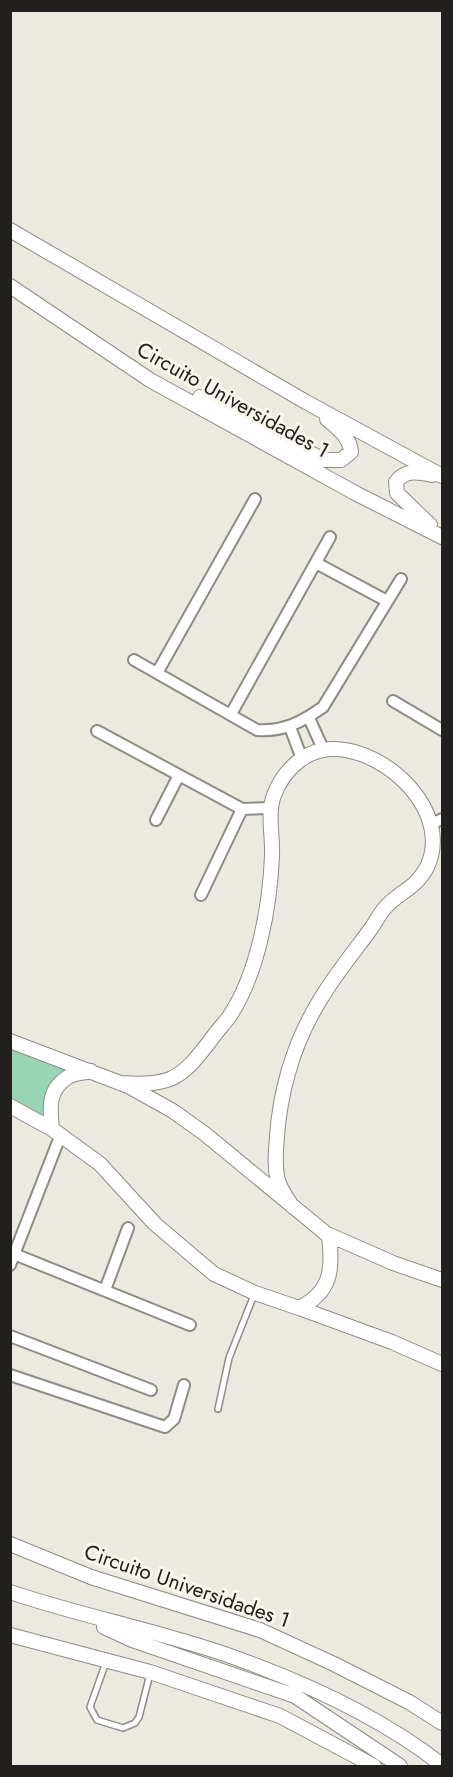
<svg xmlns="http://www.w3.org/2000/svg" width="453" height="1777" font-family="Jost,sans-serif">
	<rect width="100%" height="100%" fill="#ebe9e0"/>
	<path fill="#97d5b5" d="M10 1041 91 1071 56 1090 52 1129 11 1107Z"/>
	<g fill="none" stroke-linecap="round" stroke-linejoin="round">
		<g stroke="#8e8c84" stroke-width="8">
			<path id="lane" d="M218 1409 229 1358 254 1295
				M106 1662 90 1707 97 1720 123 1728 135 1723 139 1717 150 1674"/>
		</g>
		<g stroke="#8e8c84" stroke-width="14">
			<path id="street" d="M316 563 387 601
				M134 660 257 730C283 732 302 722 323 707L401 579
				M157 673 255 499
				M393 701 442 730
				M231 714 330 537
				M309 718 323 749
				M290 727 302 759
				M97 731 242 809 272 808
				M156 820 179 775
				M431 824 442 819
				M201 895 242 809
				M14 1254 190 1325
				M10 1265 61 1134
				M105 1290 128 1228
				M10 1336 151 1390
				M10 1375 165 1427 174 1419 184 1385"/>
		</g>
		<g stroke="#8e8c84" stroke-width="16">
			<path id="secondary" d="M10 230 306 402 442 476
				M10 286 150 380 357 494 442 537
				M200 397 324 460H341L351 452C350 437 338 429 327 419
				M430 525 397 493 396 482C405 469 419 472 432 475
				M10 1041 128 1086 173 1111 205 1134 329 1236C333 1268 332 1292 299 1308L255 1293 214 1274 155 1224 100 1164 52 1129 10 1106
				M120 1083C137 1084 153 1085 170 1079 187 1072 199 1055 210 1041 216 1032 223 1025 229 1017 258 974 270 906 272 856 273 836 267 814 274 795 284 769 307 748 335 749 387 750 453 812 427 867 415 890 399 891 384 909 379 915 375 923 370 930 350 957 328 984 312 1014 292 1050 280 1094 277 1136 276 1151 274 1166 278 1181 282 1191 287 1199 293 1207
				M52 1129C50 1109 47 1090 68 1077 74 1073 84 1073 91 1071
				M325 1233 393 1263 442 1280
				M299 1308 392 1342 442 1364
				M10 1544 91 1577 260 1630 334 1664 409 1702 442 1723
				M10 1592C84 1617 160 1631 233 1657 306 1683 381 1717 442 1765
				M104 1627 132 1640 295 1696 400 1766
				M10 1635 150 1672 280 1716 374 1766"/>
		</g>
		<use href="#lane" stroke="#fff" stroke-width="5"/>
		<use href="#street" stroke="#fff" stroke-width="10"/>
		<use href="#secondary" stroke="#fff" stroke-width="14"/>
	</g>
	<g text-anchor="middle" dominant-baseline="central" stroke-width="6" stroke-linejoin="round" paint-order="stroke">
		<g font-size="21" fill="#21201d" stroke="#f9f6ed">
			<text transform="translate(233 400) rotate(29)">Circuito Universidades 1</text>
			<text transform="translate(187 1586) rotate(19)">Circuito Universidades 1</text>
		</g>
	</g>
	<rect width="453" height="1777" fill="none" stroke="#21201d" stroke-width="24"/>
</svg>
